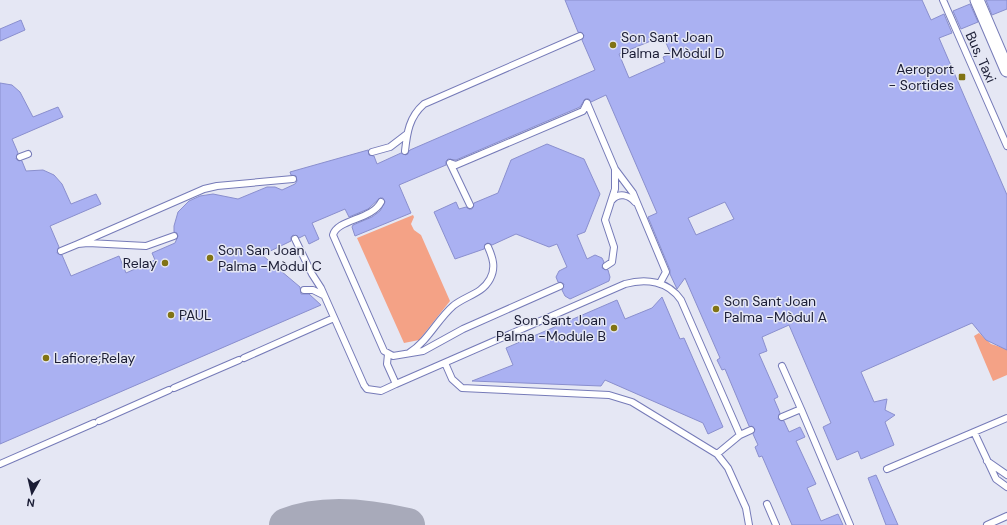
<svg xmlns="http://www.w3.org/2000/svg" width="1007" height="525" font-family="'DM Sans',sans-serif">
	<rect width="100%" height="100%" fill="#e5e7f4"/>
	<path fill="#f4a286" d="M413 215 414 217 411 224 414 230 421 235 450 301 419 340 404 343 357 238Z
		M979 333 991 344 1007 349V375L993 381 974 336Z"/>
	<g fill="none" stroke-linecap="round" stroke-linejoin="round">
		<path stroke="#a8aaba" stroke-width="34" d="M286 525C323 510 370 516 408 525"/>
	</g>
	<path fill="#aab1f2" stroke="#8a8fce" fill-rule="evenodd" d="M565 0H922L931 20 944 14 952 33 939 38 1007 195V350L986 340 972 323 861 372 874 402 887 399 885 410 895 415 885 422 894 445 861 459 858 451 837 460 823 427 831 423 789 325 762 337 767 351 759 354 778 397 774 399 780 413 778 419 784 421 789 432 800 427 805 437 796 441 816 484 807 488 821 521 838 514 843 525H792L762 456 759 457 755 447 758 445 753 434 755 429 749 426 725 369 722 370 717 360 720 358 685 278 677 289 670 274V270L648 217 657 213 606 95 591 102 589 99H585L580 107 456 160 448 159 446 161V165L399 185 411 213 355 236 352 227 353 225 372 217 380 211 385 202 383 198H380L368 209 349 217 345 209 312 223 319 239 309 244 305 235 299 238 293 235 291 237V241L262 255 300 287 301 294H309L321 305 0 444V83L12 85 20 92 33 117 58 107 63 117 12 139 18 153 16 159 22 161 26 171 43 170 54 175 62 184 71 204 96 194 101 204 50 226 59 247 57 253 62 255 71 276 119 256 126 273 155 260 152 253 175 243 178 236 177 233 174 232V226L178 212 189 201 200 196 213 194 238 199 267 187H275L282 190 295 184 297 181 296 176 291 175 290 172 368 150 369 155 374 156 377 164 401 153 406 155 410 150 595 70 582 40 584 35 578 32ZM663 36 671 54 663 57 665 62 629 78 619 54ZM725 202 734 219 696 235 688 218Z
		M986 0H1007V9L992 15Z
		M970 4 978 22 961 29 953 11Z
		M21 20 25 30 0 41V29Z
		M547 144 584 159 600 194 585 232 577 235 587 259 595 255 602 258 604 262 602 268 608 270 610 277 609 281 570 299 565 296 562 290 564 284 558 282 556 277 559 271 567 267 557 244 549 247 516 234 492 245 487 243 484 249 455 259 434 212 456 202 459 209 466 207 469 209H472L474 203 498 193 511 160Z
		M662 297 680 339 684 338 723 427 708 434 703 423 605 380 601 386 472 381 513 365 506 348 617 300 625 319 652 308Z
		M876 475 898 525H886L868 478Z"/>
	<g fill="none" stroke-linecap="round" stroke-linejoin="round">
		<g stroke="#767bb8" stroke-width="8">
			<path id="lane" d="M943 0 1007 146
				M587 103 615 169 633 193 666 272 660 283
				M405 151C407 133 409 117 424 104L580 36
				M372 152 390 147 407 134
				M20 157 28 154
				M450 163 456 165 583 111 587 103
				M450 163 470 205
				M612 200C619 192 629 195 635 202
				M381 202C372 220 337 219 333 235L384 351 393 356 423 351 463 329 560 286
				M295 239 312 274 321 288 364 385 367 389 381 391 396 384 387 364 388 354
				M78 244 204 189 217 186 293 179
				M61 251 78 244 88 243 146 246 174 236
				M606 266 612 262 614 247 605 220 615 189V169
				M304 290H313L323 295
				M409 353C428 341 437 320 453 306 465 296 482 294 490 279 496 268 493 258 488 247
				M244 358 334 318
				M445 363 452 379 462 388 609 395 632 402 717 454 728 468 746 508 749 525
				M782 366 801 409
				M396 384 625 284C646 278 668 281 681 300L740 435
				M174 388 239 360
				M782 417 801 409 850 525
				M99 421 169 390
				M974 432 996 479 1007 487
				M717 454 740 435 751 430
				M987 461 1007 475
				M0 464 94 423
				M887 469 1007 418
				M767 504 776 525
				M987 525 1007 516"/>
		</g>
		<g stroke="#767bb8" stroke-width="15">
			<path id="street" d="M977 0 1007 70"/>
		</g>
		<use href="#lane" stroke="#fff" stroke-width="6"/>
		<use href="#street" stroke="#fff" stroke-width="13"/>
	</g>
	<g fill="#817314" stroke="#e5e7f4" stroke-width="1.5">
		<circle cx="613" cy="45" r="4"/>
		<rect x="958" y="73" width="8" height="8" rx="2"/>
		<circle cx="210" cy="258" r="4"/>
		<circle cx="165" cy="263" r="4"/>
		<circle cx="716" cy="309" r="4"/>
		<circle cx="171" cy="315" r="4"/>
		<circle cx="614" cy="328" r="4"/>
		<circle cx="46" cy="358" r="4"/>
	</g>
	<g text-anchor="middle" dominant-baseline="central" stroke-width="3" stroke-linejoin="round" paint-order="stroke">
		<g font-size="14" fill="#1b1d35" stroke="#e5e7f4" text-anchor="start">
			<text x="621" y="37">Son Sant Joan<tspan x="621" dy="16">Palma -Mòdul D</tspan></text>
			<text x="954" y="69" text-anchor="end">Aeroport<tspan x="954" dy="16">- Sortides</tspan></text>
			<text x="218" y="250">Son San Joan<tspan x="218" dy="16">Palma -Mòdul C</tspan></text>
			<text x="157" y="263" text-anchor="end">Relay</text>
			<text x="724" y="301">Son Sant Joan<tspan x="724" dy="16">Palma -Mòdul A</tspan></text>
			<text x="179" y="315">PAUL</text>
			<text x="606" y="320" text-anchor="end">Son Sant Joan<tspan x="606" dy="16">Palma -Module B</tspan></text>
			<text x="54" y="358">Lafiore;Relay</text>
		</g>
		<g font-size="14" fill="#1b1d35" stroke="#e5e7f4">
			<text transform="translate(981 57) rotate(66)">Bus, Taxi</text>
		</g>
	</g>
	<g transform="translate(32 493) rotate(188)" stroke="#e5e7f4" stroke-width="3" paint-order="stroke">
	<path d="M0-3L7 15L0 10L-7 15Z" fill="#1b1d35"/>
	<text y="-6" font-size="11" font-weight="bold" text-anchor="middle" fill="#1b1d35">N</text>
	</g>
</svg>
